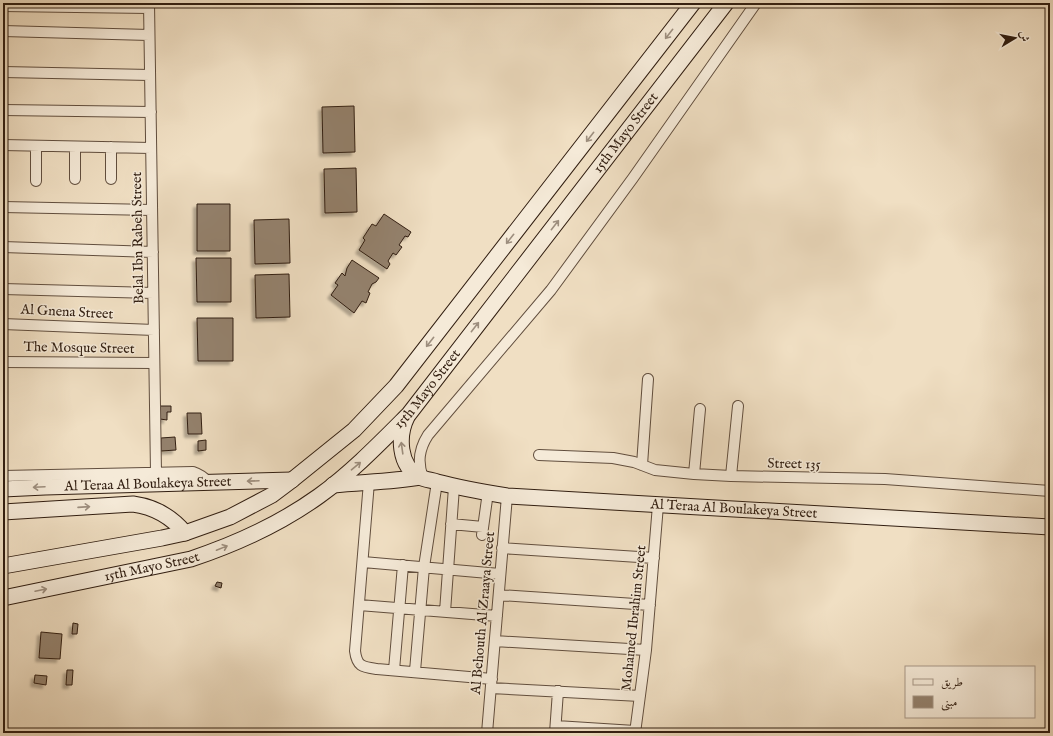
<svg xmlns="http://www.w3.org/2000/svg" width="1053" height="736" font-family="'IM FELL English',Amiri,serif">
	<defs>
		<filter id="shadow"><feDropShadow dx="-3.5" dy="3.5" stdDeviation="1" flood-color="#0004"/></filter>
	</defs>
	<rect width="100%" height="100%" fill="#f0dfc3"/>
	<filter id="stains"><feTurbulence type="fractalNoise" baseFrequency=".005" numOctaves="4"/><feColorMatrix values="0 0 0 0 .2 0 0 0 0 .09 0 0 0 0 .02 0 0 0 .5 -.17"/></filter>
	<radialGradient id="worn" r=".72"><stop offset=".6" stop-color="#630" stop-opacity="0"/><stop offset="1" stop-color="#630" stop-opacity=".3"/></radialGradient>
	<path fill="#94826e" stroke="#311e11" filter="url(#shadow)" d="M354 106 355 152 323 153 322 107Z
		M356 168 357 212 325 213 324 169Z
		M197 204H230V251H197Z
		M384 214 411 232 408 237 405 236 399 245 402 247 396 255 393 253 388 261 390 264 387 269 359 250 365 240 363 238 372 224 376 226Z
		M289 219 290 263 255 264 254 220Z
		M196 258H231V302H197Z
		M352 260 379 278 376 282 372 284 368 292 370 293 366 303 362 301 354 313 331 295 338 285 335 283 342 273 345 276 347 268Z
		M289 274 290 317 256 318 255 275Z
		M197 318H233V361H198Z
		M160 406H171V412H167V420L160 419Z
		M187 413H201L202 434H188Z
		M175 437 176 450 161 451V438Z
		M206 440V450L198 451V441Z
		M217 582 222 583 221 588 215 586Z
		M73 623 78 624 77 634H72Z
		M41 632 62 634 60 659 39 658Z
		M67 670H73L72 685H66Z
		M35 675 47 676 46 685 34 683Z"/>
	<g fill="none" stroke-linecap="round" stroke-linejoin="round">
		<g stroke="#614e3e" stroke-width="12">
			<path id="street" d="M149 3 156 473
				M3 6 149 8
				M3 31 149 35
				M3 72 150 75
				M3 110 151 112
				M3 145 151 148
				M36 146V181
				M75 147V179
				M111 147V179
				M3 207 152 210
				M3 247 153 252
				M3 289 153 293
				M3 324 154 330
				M3 362 154 363
				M539 455 613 458 634 462 655 470 694 474 731 476 885 479 1050 491
				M642 465 648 379
				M694 474 700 409
				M3 476 193 472C199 474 204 477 208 482
				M731 476 738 406
				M423 478C417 462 419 449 428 435L551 290 633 178 756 3
				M369 482 355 651C357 667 363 667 377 669L492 679
				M451 524 483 527
				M482 535 488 492
				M502 548 654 558
				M363 562 500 574
				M499 595 650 605
				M359 605 497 616
				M445 612 454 487
				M495 641 646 650
				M394 670 403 565
				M415 671 424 567 437 482
				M491 688 640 696
				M556 726 635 731
				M487 733 507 496
				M555 733 558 691
				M635 733 646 650 658 505"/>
		</g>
		<g stroke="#311e11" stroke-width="17">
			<g id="secondary">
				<path id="s1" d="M407 417C398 435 398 466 420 477 425 480 432 480 437 482 460 488 483 492 507 496L1050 527"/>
				<path d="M333 485C362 482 391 482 420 477"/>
				<path id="s2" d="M3 489 45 487 292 480"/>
				<path d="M3 512 133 504C155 507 171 516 185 533"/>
				<path d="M3 566 162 538 185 533 230 517 272 495 292 480 354 430 396 386 693 3"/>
				<path id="s3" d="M3 598 191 559C236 544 280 524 319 496 352 472 380 443 409 414L726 3"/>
			</g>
		</g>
		<use href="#street" stroke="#f5ead8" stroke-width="10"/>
		<use href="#secondary" stroke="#f5ead8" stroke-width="15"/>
	</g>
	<defs><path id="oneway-shaft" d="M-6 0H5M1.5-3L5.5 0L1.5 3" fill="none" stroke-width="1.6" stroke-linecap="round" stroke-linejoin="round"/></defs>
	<g stroke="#9d8e7e">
		<use href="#oneway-shaft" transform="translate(669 34) rotate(128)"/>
		<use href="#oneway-shaft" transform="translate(590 137) rotate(128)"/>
		<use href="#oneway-shaft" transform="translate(555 225) rotate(-52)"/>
		<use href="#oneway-shaft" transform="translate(510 239) rotate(128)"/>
		<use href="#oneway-shaft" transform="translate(475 327) rotate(-52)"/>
		<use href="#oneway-shaft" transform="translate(430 342) rotate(128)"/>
		<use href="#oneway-shaft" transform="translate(402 448) rotate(-98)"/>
		<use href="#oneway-shaft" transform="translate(356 466) rotate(-40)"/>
		<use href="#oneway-shaft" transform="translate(253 481) rotate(178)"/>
		<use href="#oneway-shaft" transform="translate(39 487) rotate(177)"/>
		<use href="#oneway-shaft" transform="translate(84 507) rotate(-4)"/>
		<use href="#oneway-shaft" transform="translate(222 548) rotate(-22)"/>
		<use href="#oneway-shaft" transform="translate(41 590) rotate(-12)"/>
	</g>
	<g text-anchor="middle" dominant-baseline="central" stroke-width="3" stroke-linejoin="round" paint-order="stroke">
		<g font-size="14" fill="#311e11" stroke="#f5ead8">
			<text stroke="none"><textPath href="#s3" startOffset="812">15th Mayo Street</textPath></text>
			<text transform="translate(138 238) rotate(-91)">Belal Ibn Rabeh Street</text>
			<text transform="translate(67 312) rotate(3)">Al Gnena Street</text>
			<text transform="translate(79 348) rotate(1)">The Mosque Street</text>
			<text stroke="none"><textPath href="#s3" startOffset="488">15th Mayo Street</textPath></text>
			<text transform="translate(794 464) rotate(1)">Street 135</text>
			<text stroke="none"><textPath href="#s2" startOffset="145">Al Teraa Al Boulakeya Street</textPath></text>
			<text stroke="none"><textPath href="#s1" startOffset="384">Al Teraa Al Boulakeya Street</textPath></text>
			<text stroke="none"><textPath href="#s3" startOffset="152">15th Mayo Street</textPath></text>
			<text transform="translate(483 613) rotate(-85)">Al Behouth Al Zraaya Street</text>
			<text transform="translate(634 618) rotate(-84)">Mohamed Ibrahim Street</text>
		</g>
	</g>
	<rect width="1053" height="736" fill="none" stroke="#f0dfc3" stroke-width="16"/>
	<rect x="4" y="4" width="1045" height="728" fill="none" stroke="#311e11" stroke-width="2"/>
	<rect x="8" y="8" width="1037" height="720" fill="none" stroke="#311e11"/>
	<rect x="905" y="666" width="130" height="52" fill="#f5ead8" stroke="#a79888"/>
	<rect x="913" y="679" width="20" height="6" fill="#f5ead8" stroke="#a79888"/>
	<text x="941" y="686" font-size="12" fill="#311e11">طريق</text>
	<rect x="913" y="696" width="20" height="12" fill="#94826e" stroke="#a79888"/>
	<text x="941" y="706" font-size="12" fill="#311e11">مبنى</text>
	<g transform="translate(1015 38) rotate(80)" stroke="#f5ead8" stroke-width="3" paint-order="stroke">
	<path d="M0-3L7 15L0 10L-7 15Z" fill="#311e11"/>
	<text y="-6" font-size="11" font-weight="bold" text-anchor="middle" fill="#311e11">ش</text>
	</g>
	<rect width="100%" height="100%" filter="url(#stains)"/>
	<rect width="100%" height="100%" fill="url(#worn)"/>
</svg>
